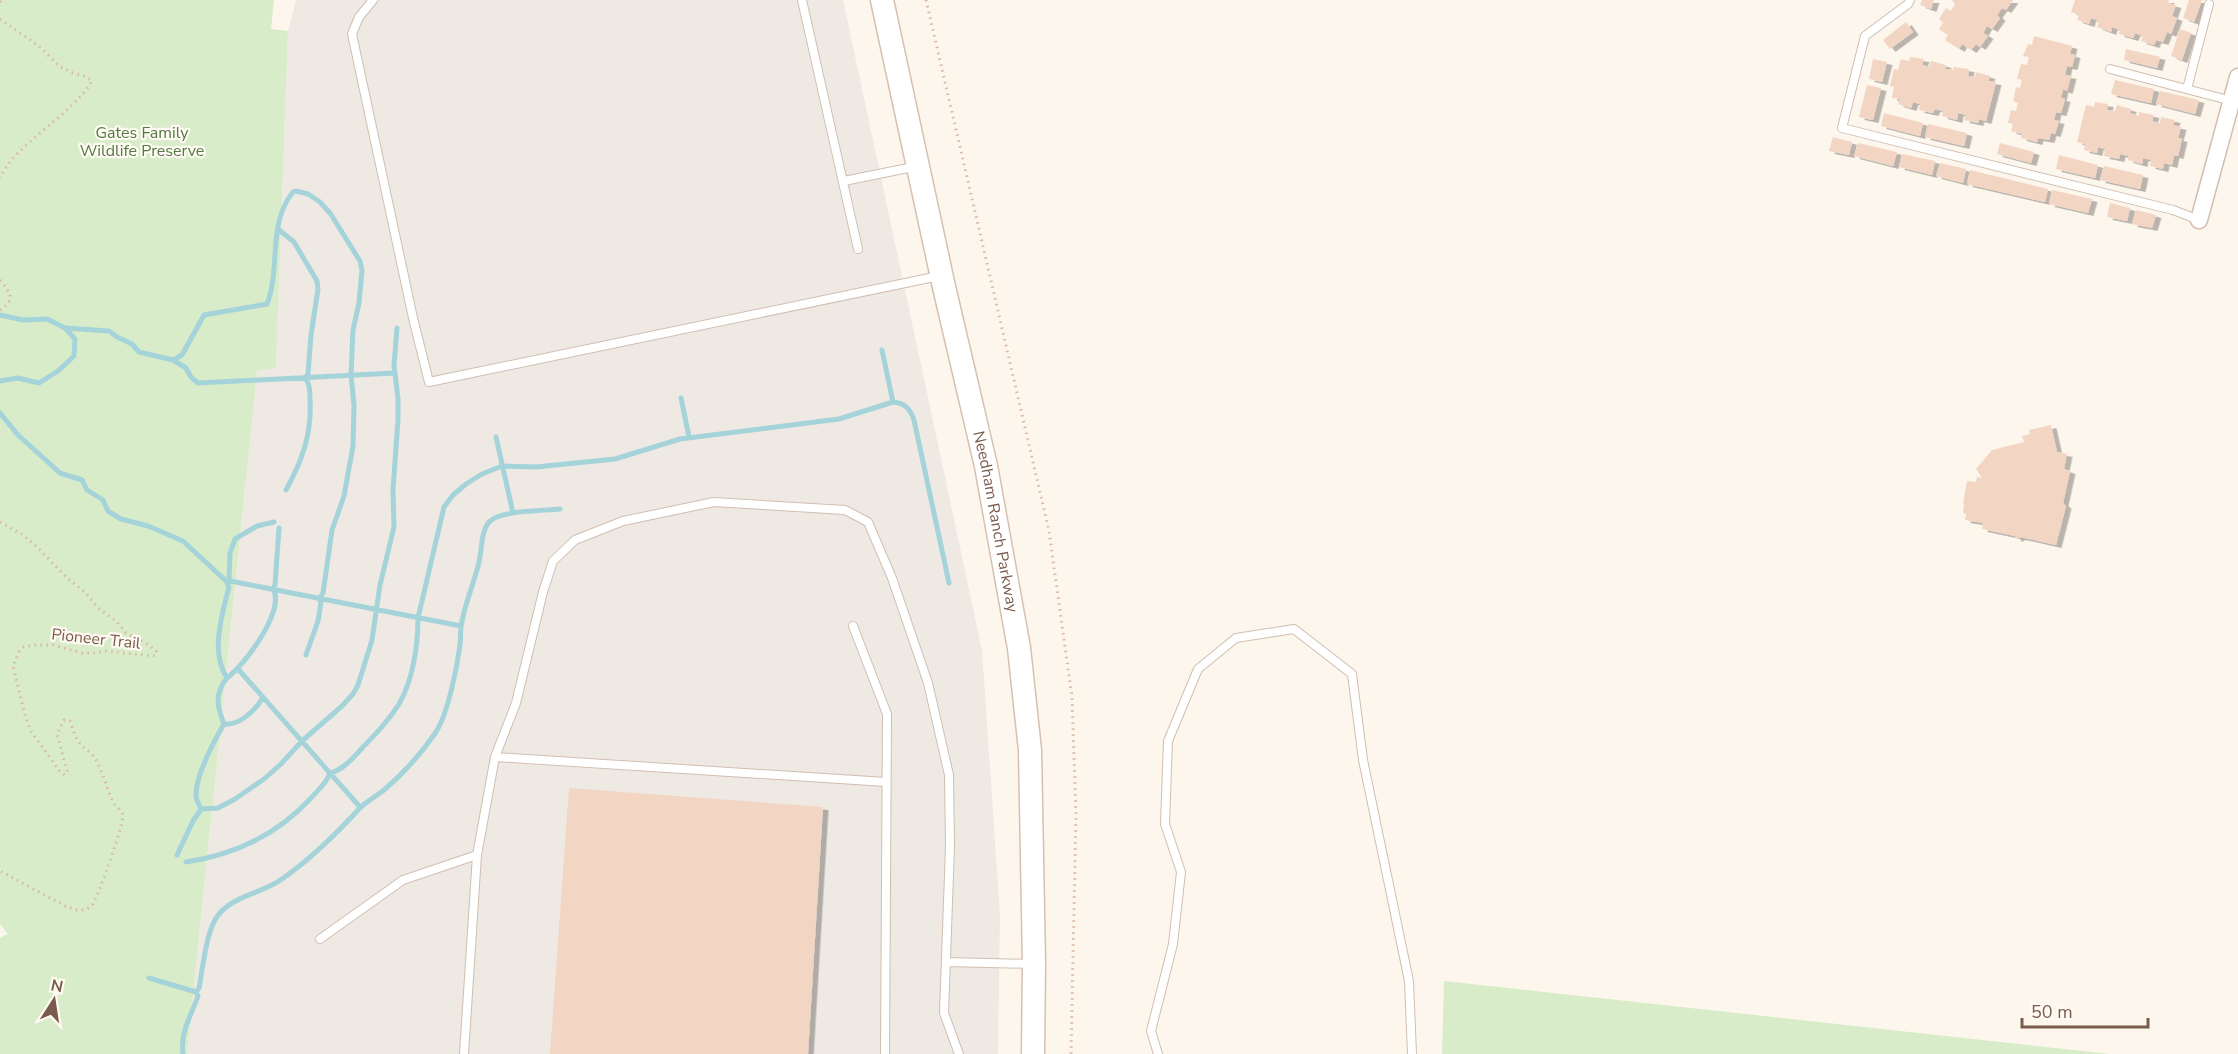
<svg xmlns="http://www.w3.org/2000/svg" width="2238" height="1054" font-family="'Nunito Sans',sans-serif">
	<defs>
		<filter id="shadow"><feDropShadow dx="5.5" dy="3" stdDeviation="0" flood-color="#0004"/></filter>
	</defs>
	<rect width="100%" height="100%" fill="#fdf6ec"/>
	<path fill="#efe9e4" d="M296 0H843L982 650 1000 916 998 1054H187L257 370 276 368 288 31Z"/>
	<path fill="#d8ecc9" d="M0 0H274L271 29 288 31 276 368 257 371 187 1054H0V938L8 934 0 924Z
		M1444 981 2110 1054H1442Z"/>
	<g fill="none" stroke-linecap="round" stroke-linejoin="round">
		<path stroke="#a5d3da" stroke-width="5" d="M296 191 308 194 320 202 330 213 360 261 362 270 359 303 353 330 351 375 354 405 353 446 344 496 332 530 323 593 319 599 321 602 318 621 306 655
			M279 230 294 242 317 281 318 289 311 335 308 374 305 378C310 384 310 392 310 400 312 434 302 461 286 490
			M0 315 23 320 47 319 65 328 109 331 117 337 132 344 139 352 173 360 186 368 191 377 198 383 395 373
			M882 350 893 402
			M173 360 182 355 204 315 267 304C281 268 267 224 293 192
			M0 381 18 378 39 383 58 371 74 356 75 339 65 328
			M681 398 689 437
			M0 413 18 435 60 473 82 480 87 490 103 500 108 511 121 519 148 526 183 541 225 580 461 626
			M496 437 513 513
			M229 581 230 553 235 539 257 526 274 522
			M238 669 360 807
			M227 678C244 666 286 610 273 589L275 585 279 528
			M224 724C239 726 256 710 263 697
			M201 809 218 808 235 799 264 779 281 764 302 741 342 706 353 694 358 685 372 640 380 585 394 527 393 489 398 420V398L394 366 397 328
			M177 855 193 821 201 809C200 806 196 800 196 796 195 777 214 741 224 724 217 706 214 694 227 678 210 653 222 615 229 587L226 581
			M186 862C234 855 277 835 311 798 318 790 327 783 330 773 343 770 354 757 363 747 376 734 389 720 399 704 413 680 418 645 418 618L444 507 453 495 466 484 482 474 502 466 536 467 615 459 680 439 839 419 893 402C905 403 910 409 914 420L949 583
			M149 978 196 992
			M183 1054C180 1032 191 1016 198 996L196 992 199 988C203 968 206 929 219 914 235 895 263 893 282 879 311 859 336 834 359 809 366 801 377 796 384 790 404 773 421 754 436 732 448 713 457 668 460 645 461 639 460 633 461 627 464 605 474 584 479 562 482 550 481 531 489 522 500 510 544 511 560 509"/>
	</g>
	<path fill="#f3d5c3" filter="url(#shadow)" d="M1922 0H1934L1931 9 1920 5Z
		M1952 0H2013L2006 10 2002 8 1997 15 2000 18 1992 29 1987 26 1983 33 1988 36 1980 47 1976 44 1971 50 1962 44 1959 49 1945 40 1948 35 1939 29 1943 23 1939 19 1946 8 1951 11 1955 4Z
		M2075 0H2169L2168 3 2176 5 2172 16 2177 18 2171 34 2167 32 2163 42 2156 40 2154 45 2141 41 2143 36 2135 33 2133 38 2119 34 2120 30 2112 27 2111 32 2097 27 2099 21 2091 18 2089 24 2077 20 2079 15 2071 12Z
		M2189 0H2202L2194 22 2183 18Z
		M1906 22 1913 32 1890 49 1883 40Z
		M2180 29 2191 33 2182 60 2171 56Z
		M2034 36 2072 46 2070 54 2075 55 2072 67 2067 66 2065 75 2071 76 2067 91 2063 89 2061 98 2065 99 2061 113 2056 112 2054 120 2059 121 2055 134 2051 133 2049 140 2038 138 2037 142 2021 138 2022 134 2011 131 2013 124 2008 123 2011 110 2016 111 2018 103 2013 101 2016 87 2020 88 2022 80 2017 79 2021 64 2027 65 2029 57 2023 56 2028 44 2032 45Z
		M2126 49 2160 57 2157 68 2124 60Z
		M1910 57 1924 59 1922 65 1929 67 1931 61 1946 65 1945 69 1953 70 1954 67 1969 69 1968 76 1975 77 1976 72 1990 76 1988 81 1996 82 1986 121 1979 119 1978 123 1964 120 1966 115 1958 113 1957 120 1942 116 1943 111 1935 109 1933 113 1919 110 1920 104 1913 102 1911 108 1898 104 1900 99 1892 98 1894 87 1890 86 1894 69 1898 70 1901 59 1909 61Z
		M1873 59 1887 62 1882 82 1869 79Z
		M2115 80 2154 89 2151 103 2111 94Z
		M1867 85 1881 88 1873 120 1859 117Z
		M2160 91 2199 100 2195 114 2156 104Z
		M2095 102 2108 104 2107 110 2115 111 2117 105 2131 109 2130 113 2139 116V112L2154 115 2152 121 2160 123 2161 117 2175 120 2173 125 2181 127 2178 138 2182 139 2178 156 2174 155 2172 165 2164 163 2163 169 2150 166 2151 160 2143 158 2142 164 2128 160V156L2120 154 2119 159 2104 156 2105 149 2098 147 2097 153 2084 150 2085 144 2077 142 2086 105 2094 107Z
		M1884 113 1923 123 1920 136 1881 126Z
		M1928 124 1967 133 1964 146 1925 137Z
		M1833 137 1852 142 1849 155 1829 151Z
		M1858 143 1897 152 1893 166 1854 156Z
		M2000 143 2034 152 2031 163 1997 154Z
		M1902 154 1935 161 1932 175 1899 167Z
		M2059 155 2098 165 2095 178 2056 169Z
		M1940 163 1966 169 1963 183 1936 176Z
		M2104 166 2143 175 2140 189 2100 180Z
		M1970 170 2048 189 2045 202 1967 184Z
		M2052 190 2092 199 2088 213 2049 204Z
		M2110 203 2130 208 2127 221 2107 217Z
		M2136 210 2156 215 2152 228 2132 224Z
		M2051 425 2057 452 2067 454 2064 469 2070 471 2063 503 2066 506 2056 545 2020 537 2016 539 2015 536 1982 529 1983 523 1965 520 1966 514 1963 513 1964 504H1963L1967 481 1976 482 1977 477 1982 478 1976 469 1992 450 2024 442 2022 436 2030 434 2029 430Z
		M569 788 823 807 808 1054H550Z"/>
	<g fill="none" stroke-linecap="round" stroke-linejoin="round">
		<g stroke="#d1beb0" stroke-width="10">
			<path id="lane" d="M373 0 359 17 352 34 413 318 429 382 939 276
				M802 0 858 249
				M1910 0 1908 4 1865 36 1842 128 2173 210 2199 220
				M2110 69 2232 101
				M2187 89 2209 4
				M844 181 918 166
				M853 626 887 714 885 1054
				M495 757 886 782
				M320 939 403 880 477 855
				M947 962 1034 964
				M464 1054 477 855 495 757 516 703 543 592 553 561 575 540 623 521 714 502 845 510 868 522 892 578 928 683 949 775 950 847 944 1013 959 1054
				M1158 1054 1151 1031 1173 944 1181 872 1165 824 1168 741 1198 669 1236 638 1294 629 1352 674 1363 760 1409 981 1412 1054"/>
		</g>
		<g stroke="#d1beb0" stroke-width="19">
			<path id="street" d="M2199 220 2238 77"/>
		</g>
		<g stroke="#d6c0b0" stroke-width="25">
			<g id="secondary">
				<path id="s1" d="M882 0 944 287 986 466 1019 648 1030 750 1034 964 1033 1054"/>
			</g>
		</g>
		<path stroke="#d9b8a5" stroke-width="3" stroke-dasharray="1.5 4.5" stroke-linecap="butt" d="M926 0 1049 531 1072 697 1076 815 1071 1054
			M0 2 2 0
			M0 19 39 46 59 66 73 73 85 76 92 81C72 115 15 144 0 178
			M0 280C10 293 17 299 0 310
			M0 522 23 535 36 546 67 578 85 592 97 607 117 622 126 633 149 645 156 651 155 656 105 651 93 653H82L53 645H35L24 647 19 652 13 666 25 715 31 731 60 772 65 775 67 771 57 734 64 720 70 721C73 728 74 736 79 742 84 749 93 753 97 762 103 774 107 787 112 800 114 806 121 809 123 815 125 821 97 900 92 905 85 913 76 910 67 907L0 871"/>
		<use href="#lane" stroke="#fff" stroke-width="8"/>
		<use href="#street" stroke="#fff" stroke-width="16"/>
		<use href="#secondary" stroke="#fff" stroke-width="22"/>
	</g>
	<g text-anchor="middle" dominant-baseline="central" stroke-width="4.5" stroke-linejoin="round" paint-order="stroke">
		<g font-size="16" fill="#537a41" stroke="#fffaf3">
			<text x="142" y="133">Gates Family<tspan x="142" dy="18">Wildlife Preserve</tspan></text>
		</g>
		<g font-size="16" fill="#7a5c4d" stroke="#fffaf3">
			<text stroke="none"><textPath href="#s1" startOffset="534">Needham Ranch Parkway</textPath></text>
			<text transform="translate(96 639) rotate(6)">Pioneer Trail</text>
		</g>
	</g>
	<g transform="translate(54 1000) rotate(12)" stroke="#fffaf3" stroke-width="4.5" paint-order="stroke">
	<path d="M0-4.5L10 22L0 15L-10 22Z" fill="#7a5c4d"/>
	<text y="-9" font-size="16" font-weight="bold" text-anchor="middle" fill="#7a5c4d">N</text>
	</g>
	<path d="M2022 1018v9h126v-9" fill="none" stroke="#7a5c4d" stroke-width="3"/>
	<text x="2031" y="1018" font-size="18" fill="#7a5c4d" stroke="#fffaf3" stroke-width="4.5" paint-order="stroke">50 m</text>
</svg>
